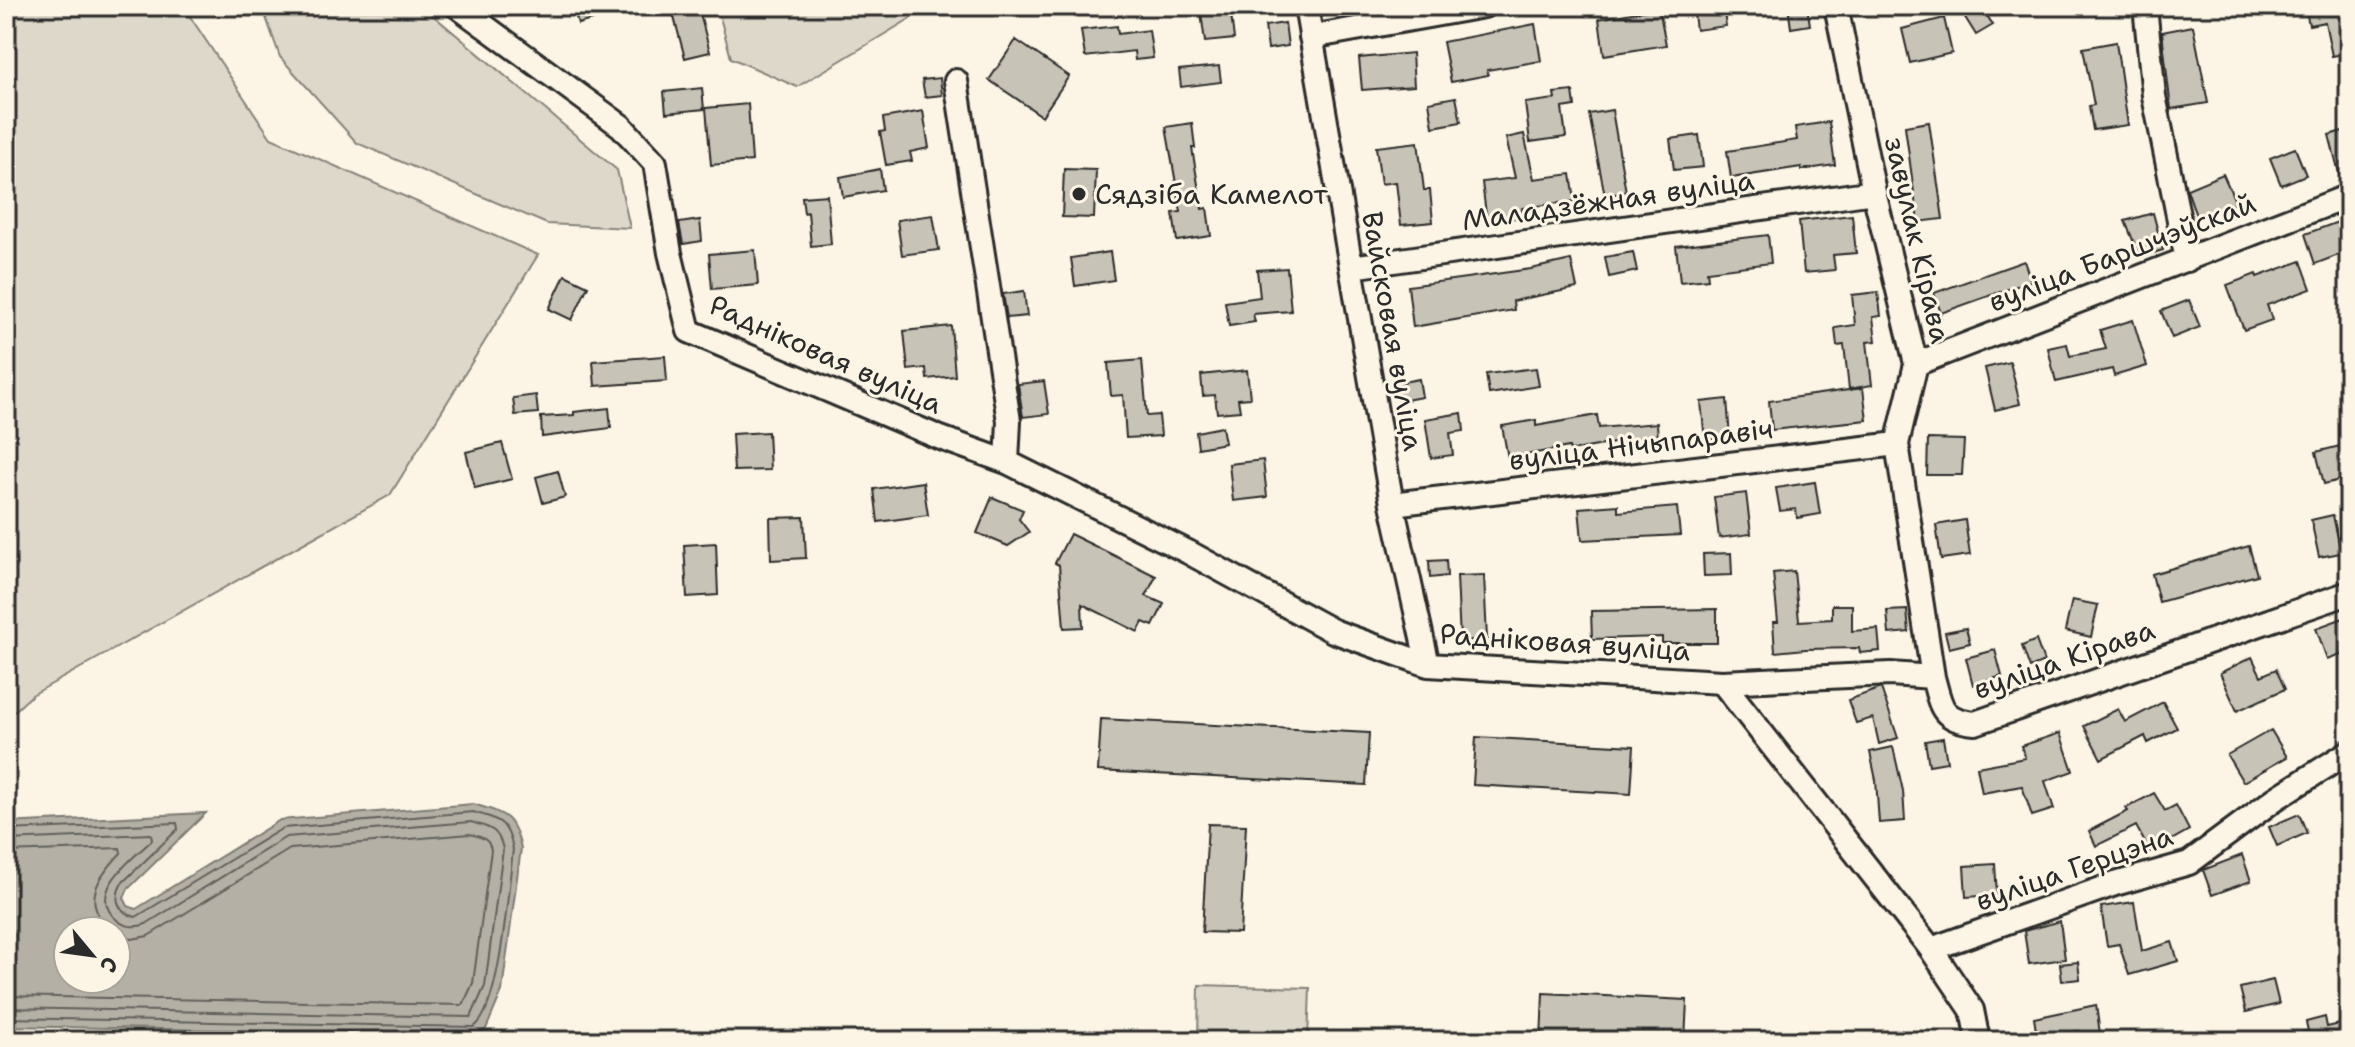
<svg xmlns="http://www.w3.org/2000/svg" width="2355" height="1047" font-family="'Shantell Sans',sans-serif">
	<rect width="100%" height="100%" fill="#fcf5e5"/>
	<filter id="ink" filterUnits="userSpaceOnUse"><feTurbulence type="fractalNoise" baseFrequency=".0125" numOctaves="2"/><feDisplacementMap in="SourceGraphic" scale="16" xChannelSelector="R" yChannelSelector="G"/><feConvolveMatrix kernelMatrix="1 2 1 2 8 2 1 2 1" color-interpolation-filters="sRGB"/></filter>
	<g filter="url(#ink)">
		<path fill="#ded8ca" stroke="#84827a" stroke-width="2" d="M6 6H183L271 138 538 255 390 495 32 695 6 719Z
			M262 6H422L617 170 630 228 547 224 357 143 280 57Z
			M717 6H931L797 87 731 58Z
			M1199 985 1310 988 1308 1041H1198Z"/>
		<path fill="#b4b0a5" stroke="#7d7b74" stroke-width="2" fill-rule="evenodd" d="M473 804C505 814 513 814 521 848L502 991 486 1029 476 1035 6 1026V823L206 813 128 889 124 898 128 906 136 909 280 820ZM68 931H116V979H68Z"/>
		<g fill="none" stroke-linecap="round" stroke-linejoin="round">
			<path stroke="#62605c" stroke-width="2" d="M6 830 177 823 178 829 122 883C113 899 117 912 136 917L283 828 473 812C499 820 507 820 513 849 509 883 500 1011 474 1027L6 1018
				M6 840 151 834 152 840C134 858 84 892 117 920 125 927 136 928 146 924L286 837 471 822C490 828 498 828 503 849L485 986 471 1017 6 1008
				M6 852 120 848 121 853C98 877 79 903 112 931
				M6 996 463 1005 473 983 491 850C489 838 480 837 470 834L290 849 148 936 132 939 116 933"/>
		</g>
		<path fill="#c8c3b7" stroke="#2b2b2b" stroke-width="2" d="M573 6H622L623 11 578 24Z
			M671 6H698L710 52 685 58Z
			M1200 6H1230L1234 39 1205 42Z
			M1693 6H1723L1726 26 1696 30Z
			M1788 6H1807L1810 25 1791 28Z
			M1958 6H1981L1993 25 1976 35Z
			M2305 6H2349V53L2332 56 2325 22 2309 25Z
			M1659 8 1666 45 1604 55 1599 19Z
			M1944 18 1952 53 1910 63 1902 29Z
			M1285 23 1288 46 1268 49 1265 26Z
			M1535 24 1541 61 1487 70 1488 75 1451 82 1443 42Z
			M1117 26 1118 34 1149 30 1153 58 1135 60 1134 51 1085 57 1081 30Z
			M2193 26 2208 103 2171 109 2162 32Z
			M1016 40 1069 76 1042 116 989 80Z
			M2116 42 2128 125 2093 130 2089 106 2094 105 2083 48Z
			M1412 53 1414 86 1362 90 1359 58Z
			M1219 66 1221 82 1181 87 1179 70Z
			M940 78 942 95 925 97 922 80Z
			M702 88 704 109 666 113 664 92Z
			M1573 91 1575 106 1562 108 1566 137 1530 142 1525 103 1555 99 1554 93Z
			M1456 97 1461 122 1433 127 1429 102Z
			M748 104 752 161 711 165 706 108Z
			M1612 110 1626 192 1605 196 1589 114Z
			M923 111 929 148 910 152 912 161 886 165 880 132 885 131 883 118Z
			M1829 122 1835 165 1801 170V167L1731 178 1727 151 1797 140 1795 127Z
			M1929 122 1943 219 1918 222 1905 126Z
			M1192 123 1195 148H1192L1202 209 1207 208 1211 236 1177 241 1173 213 1181 212 1166 127Z
			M2349 129V182L2342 184 2329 135Z
			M1524 134 1534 179 1571 174 1575 201 1522 208 1523 217 1487 222 1482 182 1515 178 1506 138Z
			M1699 135 1703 167 1674 170 1670 139Z
			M1418 142 1424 190H1430L1433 222 1401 225 1396 182 1381 184 1376 147Z
			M2295 148 2306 175 2281 185 2270 158Z
			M880 169 883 190 843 197 840 177Z
			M1064 169 1096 170 1094 218 1062 217Z
			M2223 174 2236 203 2197 219 2187 189Z
			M827 195 831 244 811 246 808 212 804 213 802 197Z
			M2153 213 2163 250 2140 257 2125 221Z
			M933 215 939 250 902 255 897 220Z
			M1852 215 1856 253 1833 255 1835 270 1804 273 1799 221Z
			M2349 218V251L2315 264 2305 234Z
			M700 220 702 241 683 244 679 223Z
			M1768 235 1771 263 1707 271 1708 279 1680 282 1676 246Z
			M755 250 758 285 712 289 709 254Z
			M1110 252 1114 280 1075 286 1071 258Z
			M1633 252 1637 271 1609 277 1605 257Z
			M1571 260 1577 288 1513 301 1514 310 1413 327 1408 286 1531 269Z
			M2024 261 2031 281 1941 313 1934 293Z
			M2301 261 2311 289 2267 305 2272 320 2244 330 2227 285 2256 274 2257 277Z
			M1287 268 1291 311 1253 314 1255 322 1229 326 1225 302 1260 297 1257 270Z
			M565 275 588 286 572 320 549 309Z
			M1024 291 1027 316 1007 318 1003 294Z
			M1878 292 1881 316 1873 317 1876 341 1867 342 1872 385 1849 389 1844 345 1837 346 1835 328 1855 325 1852 295Z
			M2189 300 2200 327 2172 338 2161 311Z
			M2133 320 2147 366 2114 376 2112 369 2056 382 2048 348 2067 344 2070 356 2106 349 2100 330Z
			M951 326 955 376 927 379 926 368 908 370 904 331Z
			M665 356 667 381 595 386 593 361Z
			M1142 360 1147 416 1159 415 1161 436 1126 438 1123 395 1111 396 1108 363Z
			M2010 362 2020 404 1995 410 1985 368Z
			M1536 368 1539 386 1489 394 1486 374Z
			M1247 370 1250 398 1238 399 1240 411 1217 413 1215 395 1203 396 1201 375Z
			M1419 379 1422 397 1400 401 1397 383Z
			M1044 381 1049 414 1023 417 1018 384Z
			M1863 388 1867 420 1772 430 1769 401Z
			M536 395 538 413 515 415 513 398Z
			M1727 399 1730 437 1705 440 1701 402Z
			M609 408 611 428 542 437 541 417 574 415V412Z
			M1462 413 1464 431 1450 433 1453 455 1431 458 1425 419Z
			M1597 415 1599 428 1657 423 1658 441 1626 444 1625 441 1570 451 1569 447 1508 458 1502 426 1536 420V426Z
			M1222 427 1225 443 1198 448 1196 432Z
			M768 432 770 470 734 471 732 434Z
			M1928 439 1964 440 1962 475H1927Z
			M502 443 512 479 475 488 466 452Z
			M2344 445 2349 478 2324 484 2316 452Z
			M1263 460 1267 497 1233 501 1229 464Z
			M558 471 565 497 543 503 536 477Z
			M923 482 928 515 878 522 874 489Z
			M1815 482 1820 514 1797 518 1796 509 1780 511 1776 488Z
			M1746 493 1751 534 1719 538 1714 497Z
			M992 497 1023 510 1019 519 1029 532 1008 546 977 533Z
			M1618 505V512L1677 507 1680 535 1582 540 1579 508Z
			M2333 515 2341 553 2319 557 2311 520Z
			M804 517 806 558 771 560 770 518Z
			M1965 520 1970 555 1941 559 1936 525Z
			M1070 534 1156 576 1146 596 1164 604 1153 626 1143 622 1138 632 1082 604 1083 627 1064 628 1059 565 1055 563Z
			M716 543 718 595 687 597 684 545Z
			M2249 546 2257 575 2159 602 2152 574Z
			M1731 553 1732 575 1704 576 1703 554Z
			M1446 560 1447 576 1430 578 1429 561Z
			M1794 571 1799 621 1832 619V605H1852V631L1878 629 1880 651 1860 653 1859 648 1806 649 1775 652 1773 622H1778L1773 573Z
			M1484 575 1487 639 1460 641 1457 576Z
			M2072 600 2098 605 2091 637 2065 631Z
			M1717 609V643H1662V637L1592 639 1591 611Z
			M1907 610 1909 632 1889 634 1887 611Z
			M2349 616V651L2327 659 2316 628Z
			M1966 628 1970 643 1949 648 1945 632Z
			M2036 640 2044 662 2030 668 2022 646Z
			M1995 650 2002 676 1973 685 1966 658Z
			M2252 657 2261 676 2276 669 2285 689 2237 711 2220 673Z
			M1881 688 1898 738 1879 744 1873 718 1856 723 1848 700Z
			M2163 702 2177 728 2148 743 2145 736 2101 759 2084 726 2118 709 2125 722Z
			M1101 719 1369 733 1366 785 1098 771Z
			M2271 730 2287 757 2243 782 2227 755Z
			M2060 733 2073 771 2045 781 2054 809 2032 816 2022 786 1982 793 1977 767 2025 758 2021 746Z
			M1476 737 1634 746 1631 794 1473 785Z
			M1943 738 1947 762 1929 765 1925 741Z
			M1893 747 1903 791 1905 821 1879 823 1876 780 1870 752Z
			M2154 793 2165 811 2176 805 2189 830 2150 852 2136 826 2096 846 2089 831 2128 811 2126 808Z
			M2299 814 2307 833 2277 846 2269 827Z
			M1208 824 1246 825 1240 933 1202 932Z
			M2242 855 2251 881 2212 895 2203 870Z
			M1995 864 1997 895 1966 897 1964 866Z
			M2134 902 2142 951 2172 942 2178 961 2129 975 2119 944 2107 946 2101 907Z
			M2060 921 2065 959 2029 964 2024 931Z
			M2078 962 2080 979 2062 981 2060 964Z
			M2273 980 2279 1004 2246 1012 2240 988Z
			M1543 993 1687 1000 1685 1041H1541Z
			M2096 1005 2101 1041H2080L2079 1031 2037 1037 2034 1018Z
			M2325 1017 2327 1027 2340 1024 2343 1041H2296L2295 1034 2308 1031 2306 1022Z"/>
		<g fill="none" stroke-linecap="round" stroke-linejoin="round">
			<g stroke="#2b2b2b" stroke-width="28">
				<path id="street" d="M457 6 621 126 655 163 670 253 689 331 938 437 1007 462 1188 552 1333 631 1428 665 1722 682 1890 674 1933 677C1941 707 1941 720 1975 723L2349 593
					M1306 6 1392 504 1428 665
					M1836 6 1874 192 1916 364 1897 444 1933 677
					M2145 6 2154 96 2187 260
					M1311 37 1484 6
					M956 81 1009 421 1007 462
					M1352 267 1874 192
					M1916 364 2349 196
					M1392 504 1897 444
					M1722 682 1931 949 1972 1010 1978 1041
					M1931 949 2115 884 2189 863 2275 799 2349 752"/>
			</g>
			<use href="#street" stroke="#fcf5e5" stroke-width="22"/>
		</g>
	</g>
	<circle fill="#2b2b2b" stroke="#fcf5e5" stroke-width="3" cx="1079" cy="194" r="8"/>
	<g text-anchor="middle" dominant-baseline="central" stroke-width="6" stroke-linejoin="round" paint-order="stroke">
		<g font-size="28" fill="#2b2b2b" stroke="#fcf5e5" text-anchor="start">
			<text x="1095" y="194">Сядзіба Камелот</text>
		</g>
		<g font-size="28" fill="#2b2b2b" stroke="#fcf5e5">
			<text transform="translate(1608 200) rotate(-8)">Маладзёжная вуліца</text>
			<text transform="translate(1918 240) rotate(77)">завулак Кірава</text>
			<text transform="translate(2122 252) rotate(-21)">вуліца Баршчэўскай</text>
			<text transform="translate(1393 331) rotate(80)">Вайсковая вуліца</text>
			<text transform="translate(826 354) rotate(24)">Радніковая вуліца</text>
			<text transform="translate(1641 444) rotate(-7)">вуліца Нічыпаравіч</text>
			<text transform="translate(1565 642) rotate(4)">Радніковая вуліца</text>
			<text transform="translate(2064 659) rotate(-19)">вуліца Кірава</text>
			<text transform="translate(2074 868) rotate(-19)">вуліца Герцэна</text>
		</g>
	</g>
	<rect width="2355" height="1047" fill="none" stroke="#fcf5e5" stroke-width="32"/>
	<rect x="16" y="16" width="2323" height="1015" fill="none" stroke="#2b2b2b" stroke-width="3" filter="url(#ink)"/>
	<g transform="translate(92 955) rotate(119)"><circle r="38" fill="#fcf5e5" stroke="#a8a49b" stroke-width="2"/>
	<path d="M0-6L14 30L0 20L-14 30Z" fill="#2b2b2b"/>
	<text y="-12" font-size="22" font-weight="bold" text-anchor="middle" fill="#2b2b2b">С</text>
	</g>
</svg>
